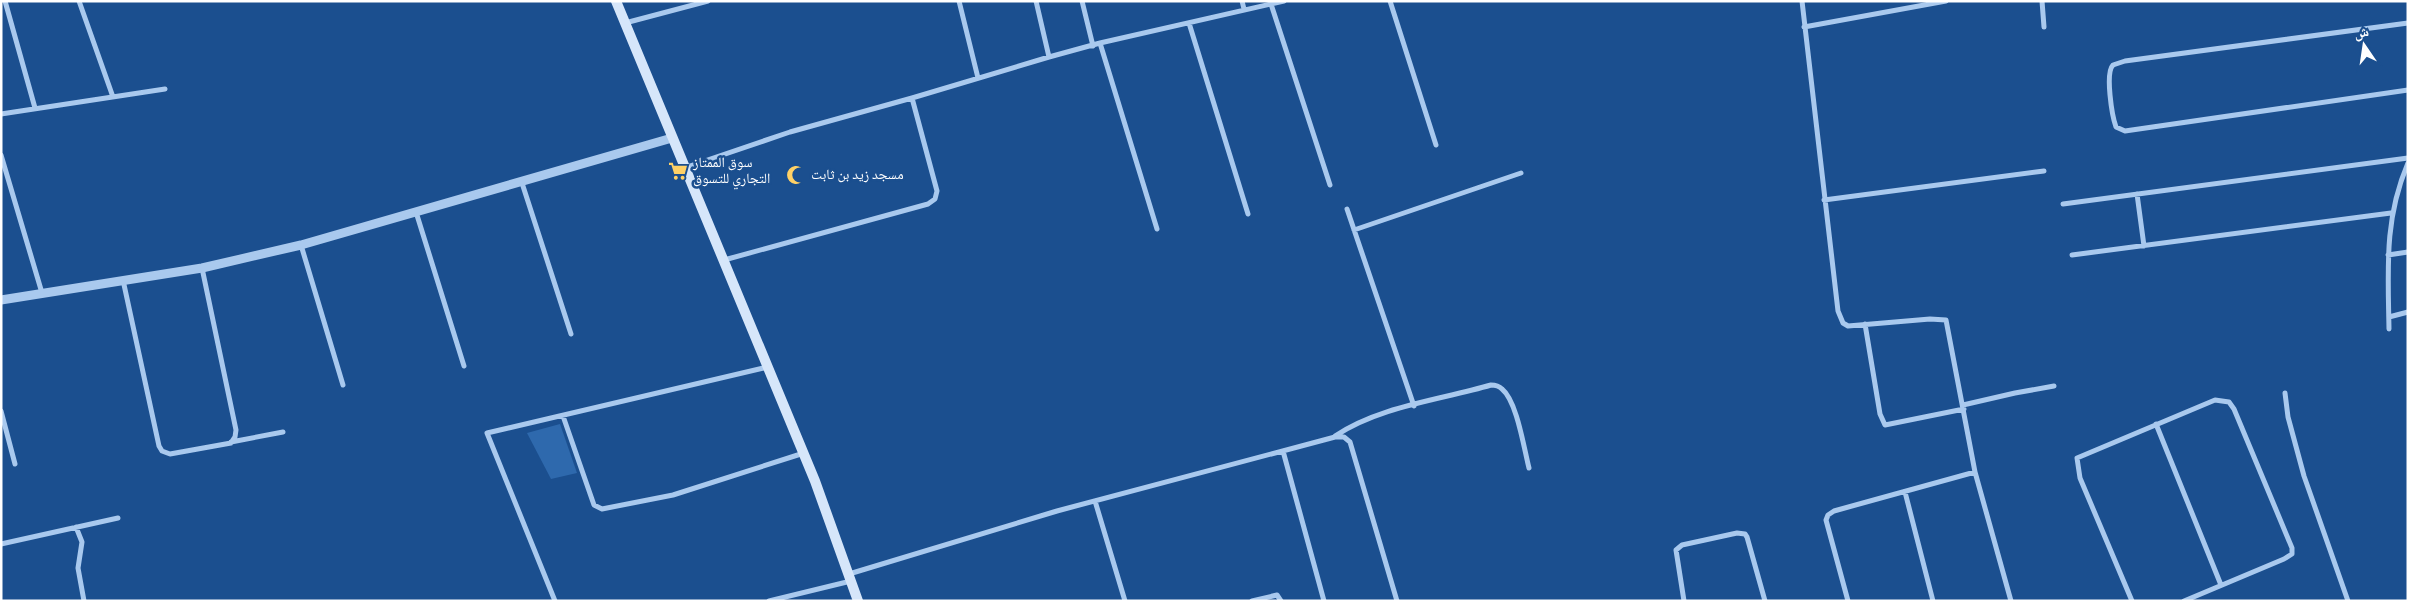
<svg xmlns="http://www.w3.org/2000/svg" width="2409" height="602" font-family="'Source Sans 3','Noto Naskh Arabic',sans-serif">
	<rect width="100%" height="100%" fill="#1b4f8f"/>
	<path fill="#2e69ad" d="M560 424 577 473 551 479 527 433Z"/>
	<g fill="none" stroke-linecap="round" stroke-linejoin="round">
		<path stroke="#a9c9ee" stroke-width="5" d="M5 1 35 108
			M79 1 113 97
			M959 1 978 78
			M1036 1 1049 57
			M1082 1 1093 46
			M1242 1 1244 9
			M1390 1 1436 145
			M1802 1 1838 311 1843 323 1848 326 1930 319 1946 320 1975 472 2011 601
			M2042 1 2044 27
			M1271 4 1330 185
			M625 23 708 1
			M1189 23 1248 214
			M2408 23 2125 61 2113 65C2105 73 2112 116 2116 127L2125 131 2408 90
			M1804 27 1946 1
			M1100 43 1157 229
			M1 114 165 89
			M1 155 42 293
			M684 168 790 132 912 98 1049 57 1100 43 1284 1
			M522 183 571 334
			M2137 194 2144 246
			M1824 200 2044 171
			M2063 204 2408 158
			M1347 209 1414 406
			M416 212 464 366
			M1354 230 1521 173
			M301 245 343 385
			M2072 255 2391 213
			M2388 255 2408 252
			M724 260 928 204 935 199 937 191 912 98
			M123 280 159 446 162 451 170 454 231 443 235 437 236 430 202 268
			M2389 317 2408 312
			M1865 324 1880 414 1885 425 1964 409
			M2389 329C2388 269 2384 219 2408 163
			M2285 393 2288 417 2304 476 2348 601
			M1963 405 2015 393 2054 386
			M1 411 15 464
			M563 416 594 505 602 509 673 495 804 453
			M2156 424 2221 585
			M1335 436C1380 406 1440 400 1491 385 1495 385 1499 386 1502 389 1517 401 1524 449 1529 468
			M231 442 283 432
			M1283 451 1324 601
			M1905 492 1933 601
			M1095 501 1125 601
			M76 527 82 542 78 568 84 601
			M1 544 118 518
			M849 574 1057 511 1335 437H1344L1350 442 1397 601
			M555 601 487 433 768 367
			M769 601 851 581
			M1252 601 1277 595 1281 601
			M1684 601 1676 550 1682 545 1737 533 1745 534 1747 537 1765 601
			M1848 601 1826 520 1828 515 1834 511 1975 472
			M2132 601 2080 478 2077 458 2215 400 2229 402 2234 409 2292 548V554L2284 559 2184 601"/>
		<path stroke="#a9c9ee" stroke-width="9" d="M1 300 202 268 301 245 672 138"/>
		<path stroke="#d6e6fa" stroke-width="10" d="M616 1 815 481 858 601"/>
	</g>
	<defs>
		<g id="supermarket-bare" transform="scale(1.5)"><path d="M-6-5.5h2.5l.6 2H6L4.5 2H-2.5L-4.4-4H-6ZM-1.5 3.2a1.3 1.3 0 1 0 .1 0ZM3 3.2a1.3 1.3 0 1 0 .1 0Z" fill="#ffd166" stroke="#1b4f8f" stroke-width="2.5" paint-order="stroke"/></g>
		<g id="mosque-bare" transform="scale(1.5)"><path d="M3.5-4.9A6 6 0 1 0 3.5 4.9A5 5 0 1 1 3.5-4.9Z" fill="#ffd166" stroke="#1b4f8f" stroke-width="2.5" paint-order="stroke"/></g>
	</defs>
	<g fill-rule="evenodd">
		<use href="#supermarket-bare" x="678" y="171"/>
		<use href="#mosque-bare" x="796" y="175"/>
	</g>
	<g text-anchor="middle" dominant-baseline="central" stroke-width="5" stroke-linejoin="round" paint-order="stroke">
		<g font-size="14" fill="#fff" stroke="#1b4f8f" text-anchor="start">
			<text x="693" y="163">سوق الممتاز<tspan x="693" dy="16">التجاري للتسوق</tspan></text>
			<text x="811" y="175">مسجد زيد بن ثابت</text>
		</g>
	</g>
	<rect width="2409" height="602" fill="none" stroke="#ffffff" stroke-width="5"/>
	<g transform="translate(2364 45) rotate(347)" stroke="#1b4f8f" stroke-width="4" paint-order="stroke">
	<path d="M0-4L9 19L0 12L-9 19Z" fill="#ffffff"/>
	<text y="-8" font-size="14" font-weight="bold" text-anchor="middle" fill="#ffffff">ش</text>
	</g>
</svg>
